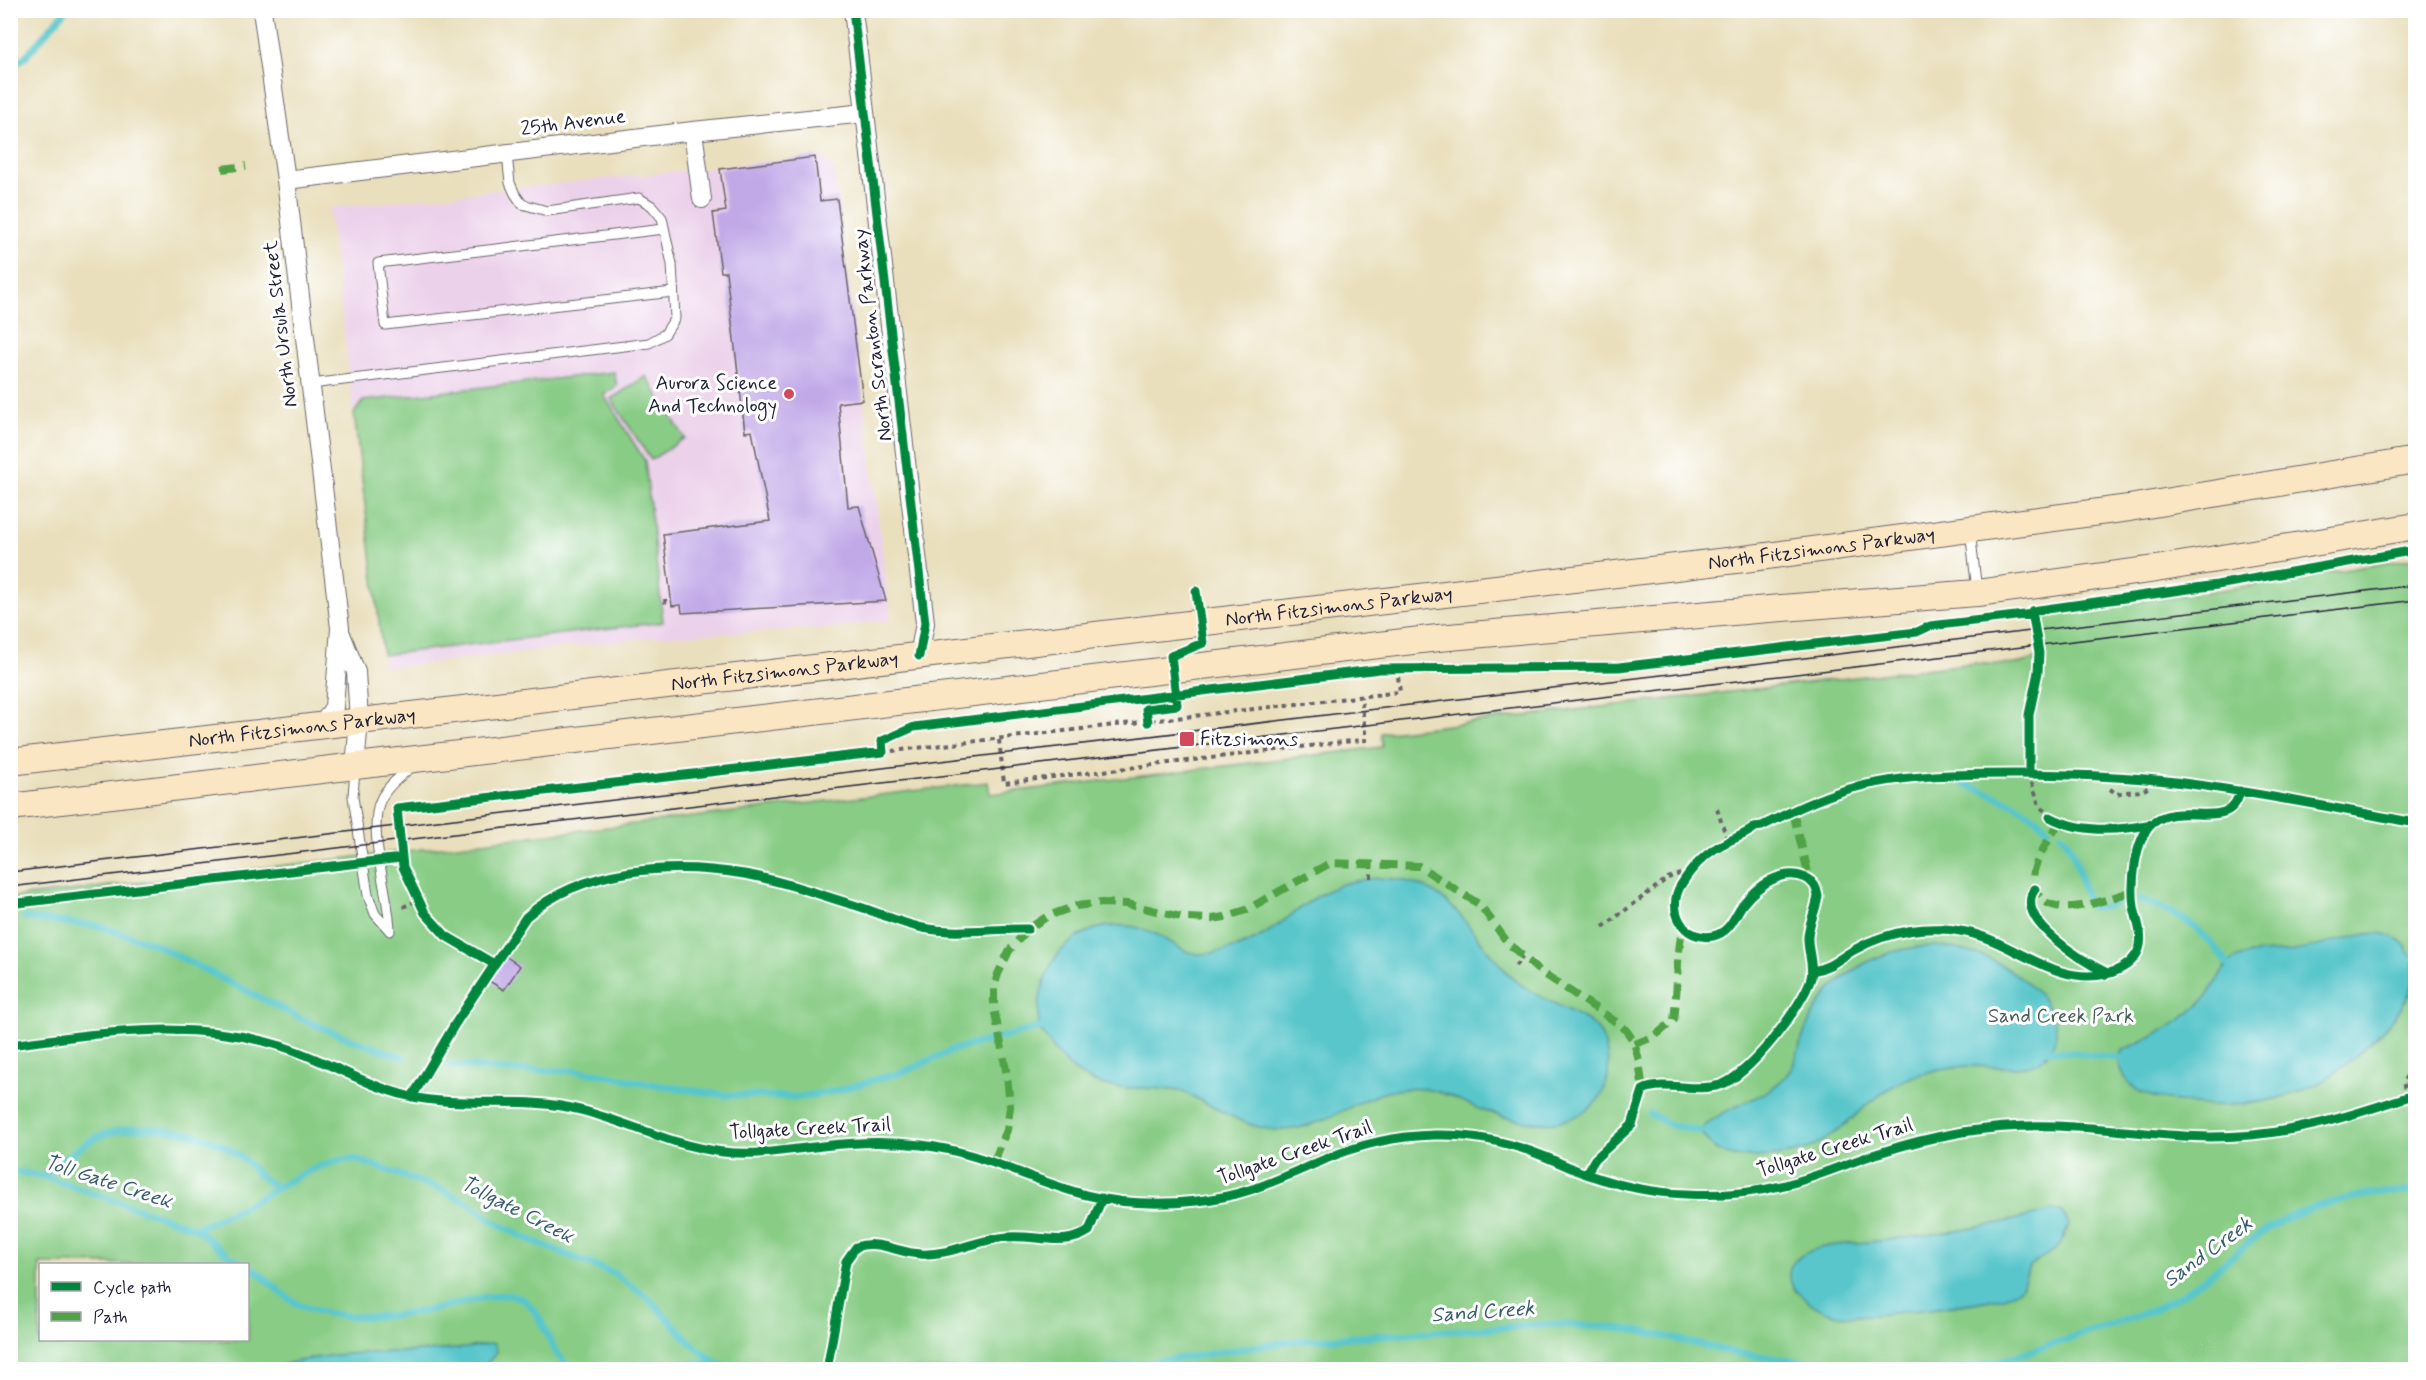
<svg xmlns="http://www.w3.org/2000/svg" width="2426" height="1380" font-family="Mynerve,sans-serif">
	<rect width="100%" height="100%" fill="#fff"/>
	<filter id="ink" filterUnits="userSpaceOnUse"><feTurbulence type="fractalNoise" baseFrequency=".0167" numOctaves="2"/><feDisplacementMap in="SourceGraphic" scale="12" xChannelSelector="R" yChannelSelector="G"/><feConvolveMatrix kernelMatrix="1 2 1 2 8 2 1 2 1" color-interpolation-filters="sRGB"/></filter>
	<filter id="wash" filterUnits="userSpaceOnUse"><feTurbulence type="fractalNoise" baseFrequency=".008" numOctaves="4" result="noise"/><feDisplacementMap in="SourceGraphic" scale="24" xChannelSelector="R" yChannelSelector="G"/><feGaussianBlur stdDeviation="1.35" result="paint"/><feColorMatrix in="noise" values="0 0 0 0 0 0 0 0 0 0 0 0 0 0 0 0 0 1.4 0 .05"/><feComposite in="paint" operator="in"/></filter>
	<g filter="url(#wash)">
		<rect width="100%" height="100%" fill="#e9dfbc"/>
		<path fill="#ecd1ea" d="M818 156 831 164 835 173 891 620 834 628 664 636 384 668 329 208Z"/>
		<path fill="#88cc85" stroke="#557760" stroke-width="1.5" fill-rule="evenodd" d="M614 372 617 386 604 395 645 461 663 622 383 655 354 413 363 401Z
			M646 376 685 438 651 460 611 399Z
			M2415 558V1369H11L10 898 988 782 990 794 1017 791 1382 747 1381 733 1974 663C2001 665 2022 668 2045 653L2040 615 2249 586ZM40 1264H248V1340H40Z"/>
		<path fill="#58c6cb" stroke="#3d7483" stroke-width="1.5" d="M1378 878C1457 879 1466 936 1515 980 1536 999 1584 1013 1598 1030 1604 1039 1607 1051 1608 1062 1612 1105 1573 1127 1534 1122 1516 1120 1494 1115 1477 1108 1459 1100 1443 1091 1423 1089 1368 1084 1341 1122 1291 1129 1259 1134 1233 1117 1205 1103 1197 1099 1188 1093 1179 1091 1149 1085 1115 1093 1088 1079 1064 1067 1053 1049 1039 1028 1037 1003 1043 970 1061 951 1087 923 1127 918 1160 936 1172 942 1184 953 1197 954 1208 955 1222 951 1233 948 1270 939 1293 909 1325 892 1342 882 1359 880 1378 878Z
			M2379 933C2395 936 2405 940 2411 956 2414 964 2415 974 2413 983 2407 1015 2339 1076 2309 1088 2268 1105 2221 1109 2178 1102 2147 1097 2124 1092 2118 1058L2122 1051C2151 1036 2181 1025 2204 1000 2212 990 2223 968 2231 962 2248 949 2274 954 2294 951 2324 947 2349 934 2379 933Z
			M1935 946C1955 948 1974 951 1992 960 2024 975 2084 1023 2041 1060 2027 1072 1985 1065 1965 1066 1947 1067 1929 1071 1912 1077 1872 1091 1849 1130 1812 1147 1794 1156 1772 1156 1753 1157 1729 1158 1713 1153 1700 1131 1722 1105 1762 1102 1785 1077 1797 1064 1798 1048 1805 1031 1827 976 1877 947 1935 946Z
			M2052 1210 2062 1212 2069 1224C2060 1253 2052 1250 2029 1266 2026 1275 2023 1288 2014 1293 1996 1303 1859 1319 1838 1315 1826 1313 1814 1306 1805 1299 1768 1268 1803 1248 1836 1245 1909 1238 1981 1231 2052 1210Z
			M489 1344H494L497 1352 482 1369H272C342 1343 417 1359 489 1344Z"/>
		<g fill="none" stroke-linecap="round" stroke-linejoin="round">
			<path stroke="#58c6cb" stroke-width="7" d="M10 69 26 56 66 10
				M1964 784C1996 796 2024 805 2048 829
				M2061 835C2078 847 2078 885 2091 907 2106 910 2114 901 2128 900
				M2140 900C2184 916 2200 926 2228 964
				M25 918 98 926 152 943 306 1021 355 1041 403 1057
				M2412 959 2416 957
				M2049 1050 2118 1058
				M450 1065 504 1070 576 1071 608 1075 642 1083 725 1095 800 1097 840 1090 871 1081 906 1071 955 1049 1039 1028
				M1650 1114 1671 1125 1700 1131
				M10 1171 43 1176 195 1228 229 1256 244 1264
				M43 1176C60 1164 77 1147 95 1138 134 1120 199 1129 234 1152 252 1164 254 1176 277 1187
				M195 1228C213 1221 232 1213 250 1203 282 1186 317 1160 355 1159L440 1189 468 1203 491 1220 523 1237 615 1274 650 1300 692 1344 716 1363
				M248 1266C269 1278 283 1300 307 1308 342 1320 383 1318 419 1312 440 1309 502 1289 518 1297 539 1306 545 1334 556 1352 560 1358 566 1364 570 1370
				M663 1370C689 1362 711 1361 737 1370
				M1104 1370 1292 1341 1554 1324 1607 1327 1641 1331 1736 1353 1862 1370
				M1953 1370C1997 1365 2035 1350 2076 1336 2111 1325 2147 1315 2179 1296 2208 1279 2232 1255 2259 1235 2298 1206 2367 1190 2416 1192"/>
		</g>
		<g id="blocks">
			<path fill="#c1a9e8" d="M815 157 820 201 837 199 863 400 838 403 848 507 859 506 886 601 682 613 681 605 672 606 663 534 770 521 752 431 745 432 726 272H721L713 213 726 211 720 169Z
				M505 956 520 966 504 990 489 981Z"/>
		</g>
	</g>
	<g filter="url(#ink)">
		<use href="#blocks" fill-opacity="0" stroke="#686468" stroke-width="1.5"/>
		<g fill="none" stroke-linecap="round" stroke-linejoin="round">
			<g stroke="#686468" stroke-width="11">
				<path id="service" d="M664 229 378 263 385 325 673 292
					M311 384 649 343 665 334 675 318 672 264 662 218 652 206 639 198 547 211 522 204 515 194 510 183 507 154
					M1970 530 1977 591
					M355 768 353 797 368 895 375 914 390 931
					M390 931C390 899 366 827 381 799 388 785 402 775 413 766"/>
			</g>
			<g stroke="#686468" stroke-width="20">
				<path id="minor" d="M262 10 286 180 340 628 334 707 322 725
					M853 10 925 623 919 656
					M693 131 702 199
					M286 180 693 131 865 113
					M341 634 356 672 359 720 355 767"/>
			</g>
			<g stroke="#686468" stroke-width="28">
				<g id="secondary">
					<path id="s1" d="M10 762 1744 559 2129 508 2416 460"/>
					<path d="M10 807 1438 638 1756 610 1977 593 2156 569 2416 526"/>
				</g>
			</g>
			<path stroke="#686468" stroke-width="4" stroke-dasharray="4.5 4.5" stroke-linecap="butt" d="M665 599 666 607
				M999 740 1004 783 1351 741 1366 740 1361 697
				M883 752 1400 692 1397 669
				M2029 774 2039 805 2050 817
				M2110 789 2117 794C2134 788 2141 798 2155 780
				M1717 809 1728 842
				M1371 878V864
				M403 907 418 900
				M1603 927 1668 878 1692 870
				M1515 966 1523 957
				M2407 1097 2403 1082 2416 1062"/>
			<use href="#service" stroke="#fff" stroke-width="9"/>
			<use href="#minor" stroke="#fff" stroke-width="18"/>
			<use href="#secondary" stroke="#fbe6c4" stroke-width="26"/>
			<path stroke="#22223b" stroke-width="1.5" d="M10 872 2416 585
				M10 887 2416 600"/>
			<path stroke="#50a245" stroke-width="8" stroke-dasharray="15 8" stroke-linecap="butt" d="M222 169 246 166
				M1793 812 1810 880
				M2060 821C2051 837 2038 854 2034 871 2032 881 2034 889 2040 897 2059 920 2110 898 2133 891
				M1635 1044 1655 1036 1674 1020C1678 988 1676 957 1683 926
				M994 1161 1007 1130 1010 1106 1007 1075 994 1008V987L998 974 1009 951 1028 929 1048 916 1076 906 1102 903 1127 904 1185 918 1212 919 1225 917 1246 910 1330 863 1419 866 1480 905 1508 943 1537 969 1622 1026C1640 1043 1639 1067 1643 1090"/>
			<g stroke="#fff" stroke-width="13">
				<path id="cycleway" d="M853 10 925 623 919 656
					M1148 722 1146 709 1177 705 1171 656 1203 643 1196 591
					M2029 774V715L2038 672 2039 653 2032 611 2217 585 2416 550
					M2050 817C2080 833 2119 831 2152 824
					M2035 889C2012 920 2085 962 2107 973
					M10 904 401 858
					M494 964 446 936 425 913 403 867 397 808 883 752 882 741 914 727 1380 669 1619 667 1917 632 1930 626 2033 614
					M1812 971C1833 967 1839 958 1856 949 1888 931 1930 924 1966 932 2015 942 2054 986 2106 974 2118 971 2129 966 2136 955 2146 940 2137 923 2134 907 2131 885 2134 840 2152 824 2180 798 2231 835 2240 791
					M10 1045C103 1033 190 1018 281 1046 324 1059 363 1085 408 1096 464 1109 524 1095 580 1110 629 1122 672 1146 723 1152 756 1156 788 1150 822 1146 854 1142 888 1141 921 1145 983 1152 1028 1180 1086 1195 1122 1204 1160 1205 1197 1201 1248 1196 1280 1178 1326 1159 1360 1144 1397 1136 1434 1135 1471 1134 1509 1142 1543 1156 1559 1162 1574 1170 1589 1175 1620 1186 1654 1193 1686 1194 1719 1196 1753 1193 1785 1185 1817 1177 1847 1163 1879 1153 1906 1144 1934 1137 1963 1132 2000 1126 2037 1124 2074 1127 2120 1129 2165 1137 2210 1137 2286 1137 2345 1118 2416 1094
					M412 1097 455 1024 526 917C582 867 672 862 744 874 781 880 817 894 854 905 877 912 899 923 923 928 958 935 992 928 1028 929
					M1586 1174 1595 1159 1632 1125 1643 1090C1665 1080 1694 1093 1720 1085 1748 1077 1803 1006 1811 978 1814 963 1807 951 1808 936 1809 923 1816 910 1818 896 1817 888 1814 882 1806 878 1783 867 1757 886 1743 904 1734 916 1731 932 1713 936 1683 942 1666 909 1681 885 1692 867 1708 851 1727 842 1737 837 1747 834 1755 827L1762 826C1790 812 1818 798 1849 789 1904 774 1964 774 2020 774 2075 775 2129 776 2183 783 2261 793 2338 809 2416 823
					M827 1370 846 1261 856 1247C877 1239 899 1253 920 1254 950 1256 978 1239 1007 1237 1035 1234 1064 1248 1089 1231L1102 1198"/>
			</g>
			<use href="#cycleway" stroke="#00873e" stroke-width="9"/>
		</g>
	</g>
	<g fill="#d1495b" stroke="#fff" stroke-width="2">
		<circle cx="789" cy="394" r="6"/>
		<rect x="1179" y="731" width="16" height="16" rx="3"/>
	</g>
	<g text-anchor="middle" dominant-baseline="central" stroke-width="6" stroke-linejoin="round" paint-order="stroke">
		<g font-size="20" fill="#22223b" stroke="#fff">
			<text transform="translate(573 123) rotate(-7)">25th Avenue</text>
			<text transform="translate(281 324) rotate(-97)">North Ursula Street</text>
			<text transform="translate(873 335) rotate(-97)">North Scranton Parkway</text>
			<text stroke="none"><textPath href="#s1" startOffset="1824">North Fitzsimons Parkway</textPath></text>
			<text stroke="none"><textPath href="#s1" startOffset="1338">North Fitzsimons Parkway</textPath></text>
			<text stroke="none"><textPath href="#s1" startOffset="780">North Fitzsimons Parkway</textPath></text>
			<text stroke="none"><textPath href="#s1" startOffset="294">North Fitzsimons Parkway</textPath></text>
			<text transform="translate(810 1129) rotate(-3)">Tollgate Creek Trail</text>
			<text transform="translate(1835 1148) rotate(-17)">Tollgate Creek Trail</text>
			<text transform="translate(1295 1153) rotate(-19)">Tollgate Creek Trail</text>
		</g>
		<g font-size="20" fill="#22223b" stroke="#fff" text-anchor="end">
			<text x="777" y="383">Aurora Science<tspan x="777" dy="23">And Technology</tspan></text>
			<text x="1200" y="739" text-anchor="start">Fitzsimons</text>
		</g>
		<g font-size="20" fill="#465e55" stroke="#fff">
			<text x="2061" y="1016">Sand Creek Park</text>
		</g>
		<g font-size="21" font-style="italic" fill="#355b6d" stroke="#fff">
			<text transform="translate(108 1182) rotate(18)">Toll Gate Creek</text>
			<text transform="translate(517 1210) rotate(27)">Tollgate Creek</text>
			<text transform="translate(2208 1252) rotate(-36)">Sand Creek</text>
			<text transform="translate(1483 1312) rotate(-4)">Sand Creek</text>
		</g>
	</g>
	<rect width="2426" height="1380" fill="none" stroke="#fff" stroke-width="36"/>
	<rect x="39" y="1263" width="210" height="78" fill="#ffffff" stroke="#a7a7b1" stroke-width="1.5"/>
	<rect x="51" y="1282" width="30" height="9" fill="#00873e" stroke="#a7a7b1" stroke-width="1.5"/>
	<text x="93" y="1293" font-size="18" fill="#22223b">Cycle path</text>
	<rect x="51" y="1312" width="30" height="9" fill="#50a245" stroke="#a7a7b1" stroke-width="1.5"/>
	<text x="93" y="1323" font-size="18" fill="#22223b">Path</text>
</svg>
